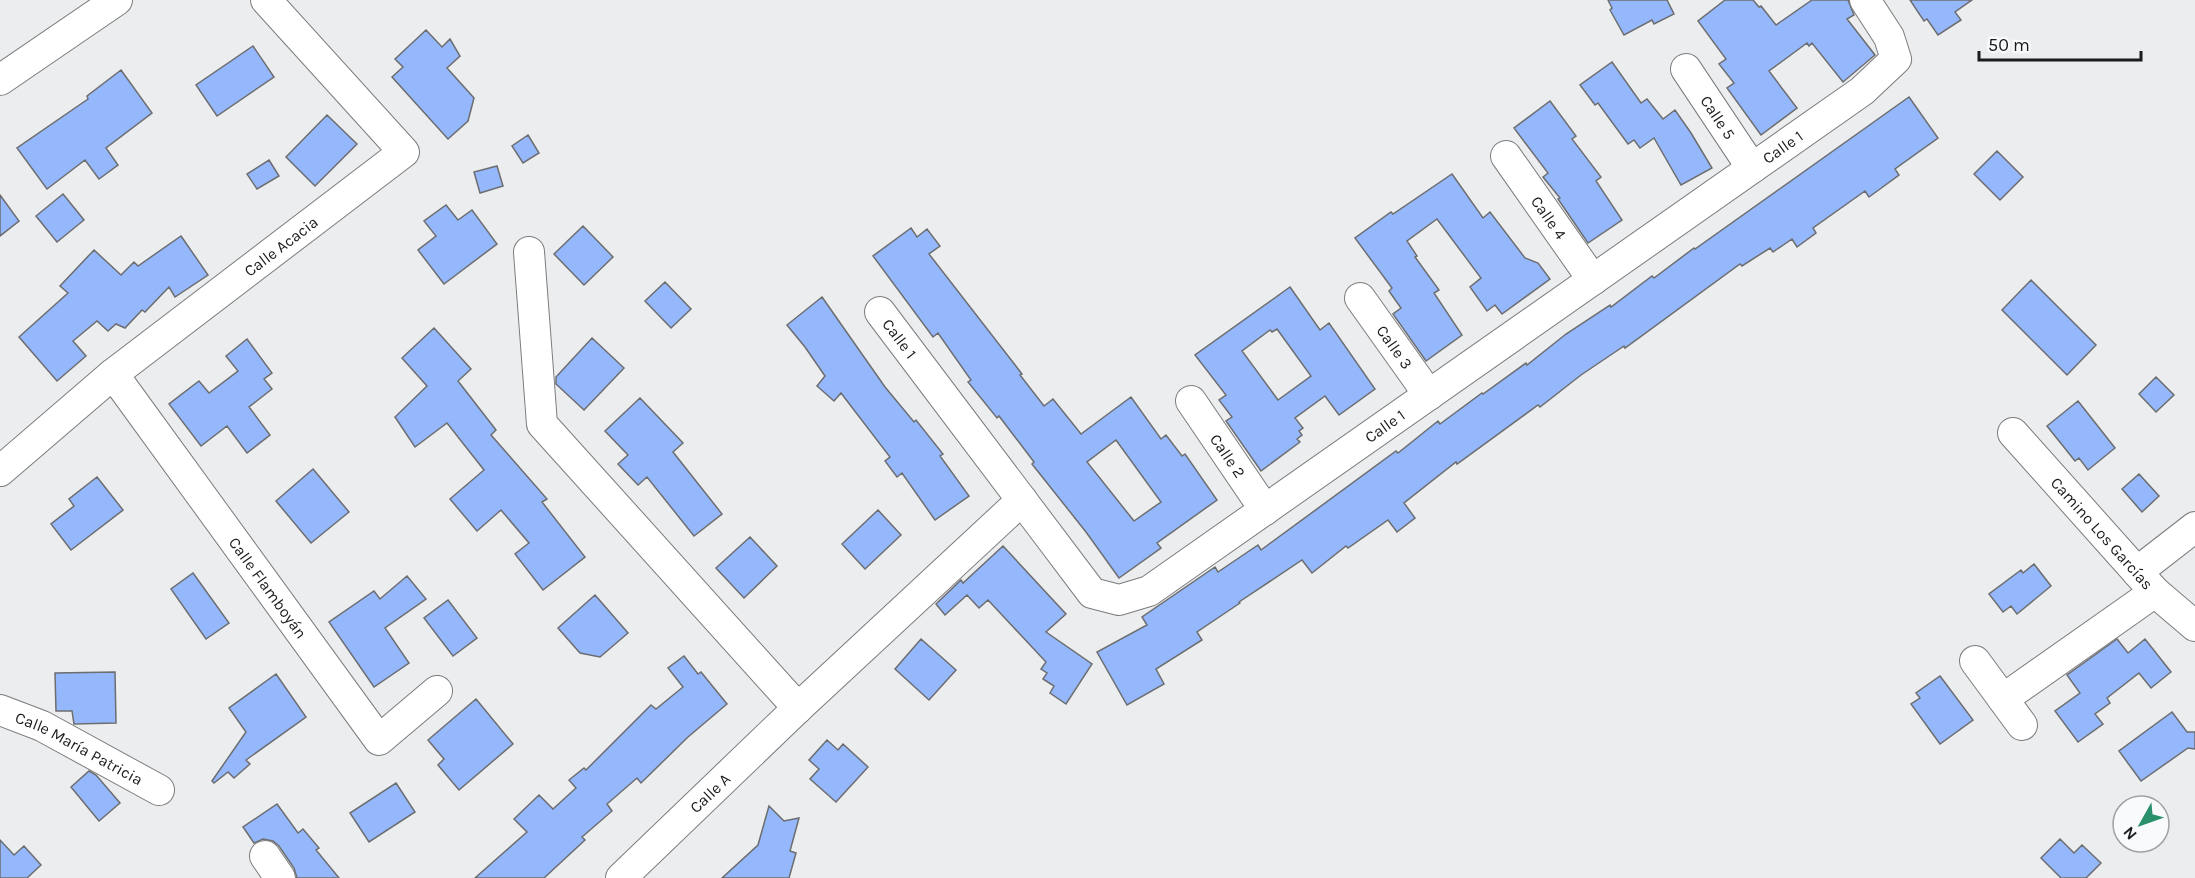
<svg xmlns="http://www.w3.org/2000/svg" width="2195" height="878" font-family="Karla,sans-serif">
	<rect width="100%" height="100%" fill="#ecedef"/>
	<path fill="#95b8fd" stroke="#6c6d6f" stroke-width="1.5" fill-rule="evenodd" d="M1608 0H1667L1674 14 1654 24 1652 20 1624 35 1610 10 1612 8Z
		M1725 0H1753L1759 7 1761 6 1776 25 1812 0H1848L1854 15 1847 19 1875 55 1843 82 1812 43 1809 46 1807 43 1769 71 1797 108 1761 135 1727 88 1734 83 1719 64 1726 59 1698 21Z
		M1910 0H1972L1955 12 1961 20 1938 35 1927 19 1924 21Z
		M426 30 442 47 450 39 460 56 447 68 474 98 468 121 448 139 392 77 403 67 395 59Z
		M253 46 274 77 217 116 196 85Z
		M1612 62 1641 103 1647 99 1663 119 1675 110 1691 133 1712 168 1681 185 1654 138 1640 148 1634 140 1628 144 1598 103 1595 105 1580 85Z
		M121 70 152 113 106 148 118 165 99 179 85 160 47 189 17 148 88 99 87 96Z
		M1909 97 1938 138 1895 169 1899 175 1869 197 1865 191 1813 228 1816 233 1797 247 1792 239 1773 252 1770 248 1742 266 1740 264 1625 348 1624 346 1581 375 1540 407 1538 405 1457 464 1456 462 1404 503 1415 518 1397 532 1388 520 1348 548 1346 546 1312 573 1302 560 1239 602 1240 603 1197 632 1202 640 1156 669 1164 684 1127 705 1097 652 1147 625 1142 617 1215 567 1218 572 1258 545 1261 550 1396 451 1398 453 1438 421 1440 424 1482 393 1483 394 1526 363 1527 365 1566 334 1610 305 1611 307 1652 276 1654 278 1694 248 1695 249Z
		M1550 101 1576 136 1572 139 1601 177 1596 181 1622 220 1588 243 1558 199 1560 198 1543 177 1548 173 1514 128Z
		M327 115 357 144 315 186 286 157Z
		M528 135 539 153 523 163 512 146Z
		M1997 151 2023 177 2000 200 1974 174Z
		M269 160 279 176 257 189 247 174Z
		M497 166 503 186 480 193 474 172Z
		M1452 174 1483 218 1490 212 1525 258 1538 263 1550 279 1502 314 1495 305 1487 311 1470 287 1481 278 1437 219 1407 241 1417 256 1415 257 1439 290 1434 293 1462 335 1426 361 1393 314 1401 308 1389 291 1392 288 1355 238 1391 212 1393 214Z
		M63 194 84 220 57 242 36 216Z
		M0 195 19 221 0 236Z
		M446 205 458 220 472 210 497 244 444 284 418 250 436 236 424 221Z
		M583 226 613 257 584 285 554 254Z
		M911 228 917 237 927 229 940 246 929 254 1022 374 1020 375 1044 406 1053 399 1081 434 1131 397 1161 439 1166 435 1182 456 1185 454 1217 500 1157 543 1161 548 1119 578 1086 532 1032 464 1034 462 999 416 997 418 968 382 971 380 938 333 933 337 873 256ZM1116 440 1161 502 1134 521 1087 462Z
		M181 236 208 275 175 297 169 287 145 312 142 310 125 328 116 324 108 331 97 321 73 341 86 356 57 381 19 337 68 293 60 286 94 250 121 275 134 262 138 266Z
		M2031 280 2096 345 2067 375 2002 310Z
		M665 282 691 309 671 328 645 301Z
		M1290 287 1320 330 1329 323 1375 389 1339 415 1325 396 1295 418 1303 428 1299 431 1302 435 1297 439 1300 442 1261 471 1226 421 1232 417 1219 400 1226 395 1195 355ZM1277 329 1311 376 1278 400 1242 351 1270 330 1272 332Z
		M822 297 885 387 914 422 916 420 943 454 940 456 969 496 935 520 902 473 897 477 885 461 890 457 841 393 834 401 817 386 825 376 805 347 787 325Z
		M434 328 471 369 458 381 496 430 491 435 547 499 542 502 585 557 543 590 515 554 529 543 501 510 477 531 450 499 484 470 447 423 415 447 395 417 427 386 402 358Z
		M592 338 624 368 584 410 556 384V377Z
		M247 339 272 373 264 379 272 389 249 407 270 435 247 453 227 426 201 446 169 404 199 381 209 393 238 371 226 356Z
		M2156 377 2174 395 2156 412 2139 394Z
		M640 398 683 443 673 452 722 514 694 536 647 477 638 485 618 464 628 455 605 431Z
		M2078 401 2115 448 2088 470 2079 458 2075 461 2047 426Z
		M313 469 349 512 311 543 276 501Z
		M2139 474 2159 496 2142 512 2122 489Z
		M97 477 123 510 71 550 51 524 74 506 69 499Z
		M878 510 901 535 865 569 842 544Z
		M750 537 777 566 744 598 716 568Z
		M1003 546 1066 614 1046 632 1092 664 1066 704 1050 693 1054 686 1043 679 1047 673 1041 669 1046 662 988 600 979 608 967 595 945 615 936 604 961 580 963 583Z
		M2034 564 2051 586 2017 614 2011 606 2003 612 1989 594 2021 570 2023 573Z
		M193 573 229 623 206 639 171 589Z
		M407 576 426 599 385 628 409 663 374 687 329 622 374 591 380 599Z
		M595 595 628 633 600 657 580 653 558 628Z
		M448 600 477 638 453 656 424 618Z
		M921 639 956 670 929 700 895 669Z
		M2117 639 2128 653 2145 639 2171 672 2151 688 2139 673 2107 698 2110 703 2095 714 2103 724 2078 742 2055 711 2080 693 2067 675Z
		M684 656 698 674 701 672 727 704 688 737 641 783 637 778 607 804 612 811 582 837 585 840 544 878H475L527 832 514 819 539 795 553 809 576 788 569 780 584 768 586 770 651 705 656 709 683 687 668 668Z
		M115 672 116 723 74 724 72 711H56L55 673Z
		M276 674 306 717 246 760 250 764 234 778 228 772 214 783 212 781 246 732 229 708Z
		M1940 676 1973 720 1940 744 1911 704 1920 698 1916 693Z
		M476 699 513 744 459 790 438 765 444 759 428 740Z
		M2172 712 2187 732H2195V749L2188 748 2141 781 2119 751Z
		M827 740 838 750 843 744 868 767 836 802 810 779 819 769 809 760Z
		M89 771 96 775 120 803 99 821 71 787Z
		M396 783 415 812 369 842 350 813Z
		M277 804 298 833 303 829 319 848 316 850 339 878H297L294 868 279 846 273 841 263 839 254 843 243 827Z
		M769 806 784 821 799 818 790 851 796 853 789 878H722L758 845Z
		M2060 839 2074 853 2082 845 2101 863 2086 878H2061L2041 858Z
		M0 840 14 855 24 846 41 865 27 878H0Z"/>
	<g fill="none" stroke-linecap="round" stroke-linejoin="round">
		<g stroke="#7b7c7d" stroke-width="32">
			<g id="minor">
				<path id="s1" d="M1686 69 1752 168"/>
				<path d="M0 80 117 0"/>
				<path id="s2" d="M1506 156 1593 280"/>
				<path d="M529 252 542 424 798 708"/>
				<path id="s3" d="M1360 298 1429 395"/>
				<path id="s4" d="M880 312 1092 593 1119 600 1149 591 1862 91 1896 59 1889 37 1865 0"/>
				<path id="s5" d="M113 374 379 740 437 691"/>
				<path id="s6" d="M1191 401 1265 510"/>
				<path id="s7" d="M2013 433 2155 592 2195 626"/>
				<path id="s8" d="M0 471 113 374 404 152 266 0"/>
				<path d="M2137 572 2195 527"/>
				<path d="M1975 661 2022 725"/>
				<path d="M2003 699 2155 592"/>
				<path id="s9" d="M0 710 42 726 159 790"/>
				<path d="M265 856 280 878"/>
				<path id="s10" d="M621 878 798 708 1022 500"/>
			</g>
		</g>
		<use href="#minor" stroke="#fff" stroke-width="30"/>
	</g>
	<g text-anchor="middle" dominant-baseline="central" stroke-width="6" stroke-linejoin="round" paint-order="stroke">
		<g font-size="16" fill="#1b1c1c" stroke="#f9fafc">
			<text stroke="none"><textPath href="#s1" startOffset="58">Calle 5</textPath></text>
			<text stroke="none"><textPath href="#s4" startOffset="1185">Calle 1</textPath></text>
			<text stroke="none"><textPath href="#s2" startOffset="75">Calle 4</textPath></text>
			<text stroke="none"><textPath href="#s8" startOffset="360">Calle Acacia</textPath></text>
			<text stroke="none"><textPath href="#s4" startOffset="33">Calle 1</textPath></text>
			<text stroke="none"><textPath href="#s3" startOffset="60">Calle 3</textPath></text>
			<text stroke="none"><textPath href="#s4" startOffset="699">Calle 1</textPath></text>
			<text stroke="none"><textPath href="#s6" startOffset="66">Calle 2</textPath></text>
			<text stroke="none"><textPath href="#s7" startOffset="134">Camino Los Garcías</textPath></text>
			<text stroke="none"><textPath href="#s5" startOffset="264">Calle Flamboyán</textPath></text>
			<text stroke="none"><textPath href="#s9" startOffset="88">Calle María Patricia</textPath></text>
			<text stroke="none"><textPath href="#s10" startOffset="123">Calle A</textPath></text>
		</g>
	</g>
	<g transform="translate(2141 824) rotate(230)"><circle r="28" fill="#f9fafc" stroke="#a0a1a2" stroke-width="1.5"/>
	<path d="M0-4.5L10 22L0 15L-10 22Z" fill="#2a906b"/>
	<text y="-9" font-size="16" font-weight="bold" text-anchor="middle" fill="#1b1c1c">N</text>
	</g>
	<path d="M1979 51v9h162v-9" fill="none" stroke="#1b1c1c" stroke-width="3"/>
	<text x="1988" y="51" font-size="18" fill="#1b1c1c" stroke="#f9fafc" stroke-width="4.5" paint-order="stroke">50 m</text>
</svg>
